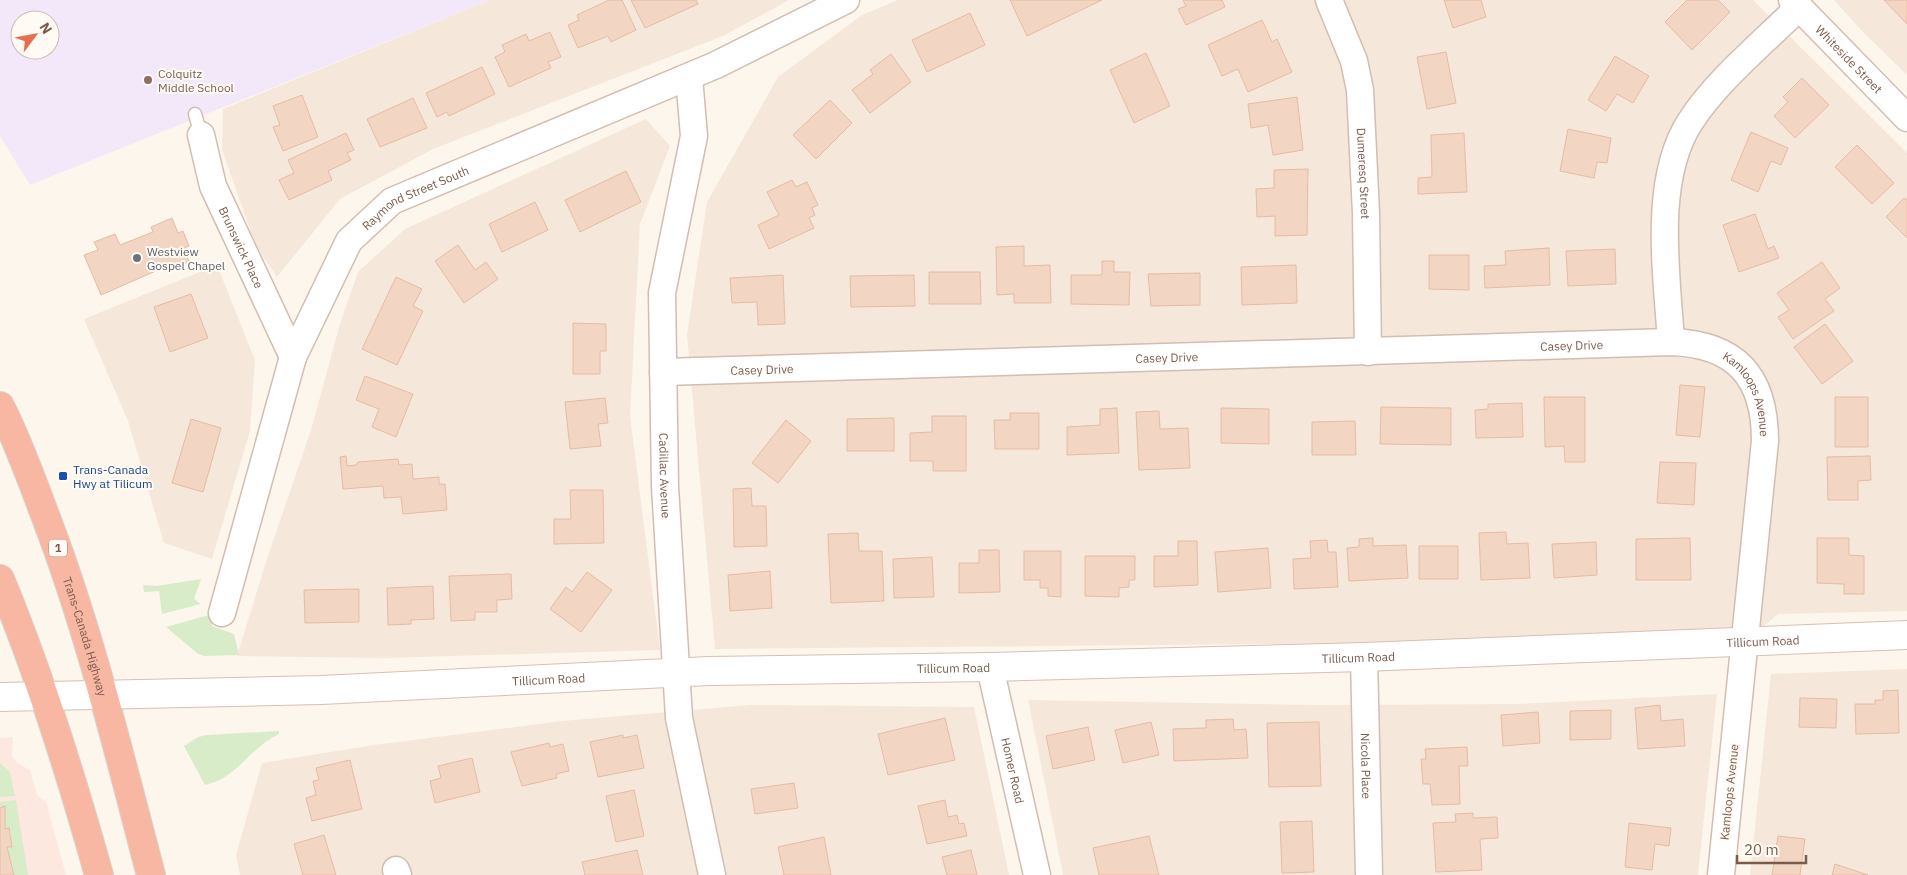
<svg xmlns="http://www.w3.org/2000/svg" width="1907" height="875" font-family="'IBM Plex Sans',sans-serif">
	<rect width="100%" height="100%" fill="#fdf6ec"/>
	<path fill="#f5e8da" d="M490 0H789L723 36 433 149 340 199 277 277 256 246 222 150 223 109Z
		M898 0H1753L1907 153V611L1778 614 1744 643 1540 649 1278 644 715 649 687 335 707 202 778 77 862 15Z
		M1834 0H1907V75L1861 30Z
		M646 119 670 146 640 224 630 416 660 650 384 658 237 656 267 559 311 430 340 324 358 272 405 229Z
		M217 265 255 360 250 431 212 559 164 543 128 421 84 319Z
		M1907 669V875H1750L1771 674Z
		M1717 694 1698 875H1063L1028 700 1316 705 1519 704Z
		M750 705 974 707 1009 875H240L236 855 262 763 374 745 562 721Z"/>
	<path fill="#fde8e0" d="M13 737 12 756 17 763 30 770 37 795 46 802 66 875H0V738Z"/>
	<path fill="#f3e8fa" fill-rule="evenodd" d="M0 0H490L30 185 0 136ZM20 20H50V50H20Z"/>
	<path fill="#d8ecc9" d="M201 579 194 599 201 604 162 614 159 591 144 592 143 585 156 586Z
		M209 615 212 619V626L234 634 239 655 204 656 198 654 166 627Z
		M279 731V734C250 747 237 779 205 785L184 746 198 737 207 735Z
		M0 763 10 772 15 796 0 797Z
		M16 800 28 875H14L7 847 12 846 10 829H5L4 807 0 808V802Z"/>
	<path fill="#f3d5c3" stroke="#e6bba3" d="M609 0H622L636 30 611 42 608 36 578 48 568 25 579 20 577 15Z
		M631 0H696L698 4 645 28Z
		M1010 0H1102L1027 36Z
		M1183 0H1222L1225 7 1186 25 1178 9 1186 6Z
		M1444 0H1481L1486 17 1453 28Z
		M1687 0H1718L1730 12 1692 50 1665 22Z
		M1884 0H1907V24Z
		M970 13 985 45 927 72 912 40Z
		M1262 20 1272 42 1277 39 1292 72 1248 92 1238 69 1222 76 1208 45Z
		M550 32 561 57 548 62 551 68 509 87 495 57 505 52 502 45 526 34 529 41Z
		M1446 52 1456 103 1427 109 1417 57Z
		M1146 53 1170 106 1134 123 1110 70Z
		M891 54 911 82 870 113 852 90 873 74 870 70Z
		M1615 56 1649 76 1633 103 1617 94 1606 111 1588 100Z
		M482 67 495 94 449 116 447 112 437 117 426 93Z
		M1802 78 1829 105 1795 138 1774 116 1788 102 1783 97Z
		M302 95 318 137 283 151 273 127 280 125 273 106Z
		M1297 97 1303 150 1273 155 1268 125 1251 128 1248 104Z
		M413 98 427 128 380 147 367 119Z
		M830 100 852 123 816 159 793 135Z
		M1568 129 1611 138 1607 163 1597 162 1594 178 1560 171Z
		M1751 132 1788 148 1781 165 1771 161 1758 192 1731 180Z
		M346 133 354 150 347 153 351 160 328 171 332 180 289 200 279 180 294 173 288 160Z
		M1464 133 1467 192 1418 194V178L1432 177 1431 135Z
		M1857 145 1894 183 1872 204 1835 167Z
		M1308 169 1307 235 1275 236V216L1257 217 1256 189 1274 188V170Z
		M626 171 641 202 580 232 565 200Z
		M792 180 796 187 807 182 818 205 812 208 815 215 809 218 814 228 769 249 758 225 779 215 767 192Z
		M1904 198 1907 200V238L1886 217Z
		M535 202 548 230 502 252 489 224Z
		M1755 214 1768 249 1774 246 1779 258 1739 272 1723 225Z
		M172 218 178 233 183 231 189 246 184 248 189 262 169 270 167 266 101 295 84 255 98 250 94 242 115 234 120 245 153 232 151 227Z
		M458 245 475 270 486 262 498 279 464 303 435 261Z
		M1024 246V266L1050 265 1051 303H1014V294L997 295 996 247Z
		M1549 248 1550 285 1485 288 1484 266 1506 265 1505 251Z
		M1615 249 1616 284 1568 286 1566 251Z
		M1429 255H1469V290L1429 289Z
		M1102 261H1114V272H1130L1129 305 1071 304V275H1102Z
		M1822 262 1840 288 1825 299 1834 311 1793 339 1778 317 1789 310 1777 293Z
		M1296 265 1297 303 1242 305 1241 267Z
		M929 272H980L981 304H929Z
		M1200 273V305L1151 306 1148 274Z
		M783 275 785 324 758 325 757 302 732 303 730 278Z
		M914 275 915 306 851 307 850 276Z
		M396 277 422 289 413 306 423 311 397 365 362 349Z
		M191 294 208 338 170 352 154 307Z
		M573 323 606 324V351H600V374H573Z
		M1825 324 1853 361 1822 384 1794 347Z
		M365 376 413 394 396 437 372 427 379 409 356 400Z
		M1680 385 1705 387 1700 437 1676 435Z
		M1544 397H1585V462H1565L1564 446 1545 447Z
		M1835 397H1868V447H1835Z
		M605 398 608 423 598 424 601 446 570 449 565 402Z
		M1522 403 1523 437 1476 438 1475 410 1488 409V404Z
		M1381 407 1451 408V445L1380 444Z
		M1117 408 1119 453 1067 455V427L1100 425V409Z
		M1221 408 1269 409V444L1221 443Z
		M1159 411 1160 429 1188 428 1190 468 1139 470 1136 412Z
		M1010 413H1039V449H995L994 420H1010Z
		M932 416H966V471H933V461H910V433L932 432Z
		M894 418V451H847V419Z
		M191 419 221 428 203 492 172 483Z
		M786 420 811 441 778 483 752 463Z
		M1355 421 1356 455H1312V422Z
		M346 456 347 466 356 465 358 462 398 459 399 465 412 464 413 479 439 477V484H445L447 510 403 514 401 497 384 498 383 486 343 489 340 457Z
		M1870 456 1871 480 1858 481V500H1828L1827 457Z
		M1660 462 1696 463 1694 505 1657 503Z
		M751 488 752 506H766L767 546 734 547 733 489Z
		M570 490H603L604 543 554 544V519H571Z
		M1506 532 1507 544 1528 543 1530 578 1481 580 1479 533Z
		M858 533 859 551H882L884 601 831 603 828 534Z
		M1373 538V546L1406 545 1408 578 1349 581 1347 548 1359 547V539Z
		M1690 538 1691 580H1636V539Z
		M1817 538H1849V555L1864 556V594H1844V584L1817 583Z
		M1327 540 1328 552H1336L1338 587 1294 589 1293 559 1311 558 1310 541Z
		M1178 541H1197L1198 585 1154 587V556H1178Z
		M1596 542 1597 575 1554 578 1552 544Z
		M1419 546H1458V579H1419Z
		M1268 548 1271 588 1218 592 1215 552Z
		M979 550H999L1000 592 959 593V563H979Z
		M1024 551H1061V597L1048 596V588H1040V580H1024Z
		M1085 556H1135V580H1129V587L1119 588V597L1085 596Z
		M932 557 934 597 894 598 893 559Z
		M770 571 772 608 730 611 728 575Z
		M587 572 612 590 581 632 550 609 566 587 572 592Z
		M511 574 512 599 497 600V612H475V620L451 621 449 576Z
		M433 586 434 619 411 620V624L388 625 387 588Z
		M359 589V622L305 623 304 590Z
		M1898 690 1899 733 1856 734 1855 704H1875V700H1883V691Z
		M1800 698 1837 699 1836 728 1799 727Z
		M1660 705 1661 721 1683 719 1685 746 1638 749 1635 708Z
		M1611 710V739L1570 740V711Z
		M1538 712 1540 743 1503 746 1501 715Z
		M945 718 955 760 888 775 878 734Z
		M1233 719 1234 730 1246 729 1248 758 1174 761 1173 729 1206 728V720Z
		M1151 722 1159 755 1123 763 1115 730Z
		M1319 722 1321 786 1269 787 1267 723Z
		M1088 727 1095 760 1053 769 1046 736Z
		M623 735V738L637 735 644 768 598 777 590 742Z
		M549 743 550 747 563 744 569 771 556 774 557 778 522 786 511 752Z
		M1467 747 1468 766H1459L1460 804 1432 805 1430 784H1423L1421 759H1426L1425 749Z
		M472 758 480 792 435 803 430 781 441 778 438 766Z
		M350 760 362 809 312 821 306 798 316 795 313 781 319 780 316 768Z
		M794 783 798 808 755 814 751 789Z
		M634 790 644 836 616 842 606 796Z
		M945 800 948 817 957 815 959 824 964 823 967 836 927 844 918 806Z
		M5 806V829L9 828 12 847H7L14 875H0V808Z
		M1473 813V818L1497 817 1498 838 1480 839 1482 870 1436 872 1433 823 1456 822 1455 814Z
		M1312 821 1314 872 1282 873 1280 822Z
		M1629 823 1671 828 1669 846 1655 844 1652 870 1625 867Z
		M324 835 336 875H303L294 844Z
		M1149 836 1159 875H1099L1093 848Z
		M1778 836 1805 839 1800 875H1772Z
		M824 837 831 875H784L778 847Z
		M637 850 643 875H585L582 862Z
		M971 850 977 875H947L942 857Z
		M1835 864 1868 875H1832Z"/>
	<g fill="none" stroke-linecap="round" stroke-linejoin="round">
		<g stroke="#d1beb0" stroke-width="15">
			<path id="lane" d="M195 114 201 135"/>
		</g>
		<g stroke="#d1beb0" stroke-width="29">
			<g id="street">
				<path id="s1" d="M1329 0 1354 61 1360 90 1366 213 1368 352"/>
				<path id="s2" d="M1792 0 1907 118"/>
				<path id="s3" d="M689 77 694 136 662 293 665 486 679 718 712 875"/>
				<path id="s4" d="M201 135 213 186 293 357"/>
				<path d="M1671 342C1667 275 1652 181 1690 122 1716 81 1764 42 1799 7"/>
				<path id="s5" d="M663 372 1671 342C1736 344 1765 377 1765 441L1721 875"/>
				<path id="s6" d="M222 613 293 357 349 241 392 201 716 65 846 0"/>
				<path id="s7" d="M1364 657 1369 875"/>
				<path id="s8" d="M990 667 1037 875"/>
				<path d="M396 870 398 875"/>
			</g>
		</g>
		<g stroke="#d6c0b0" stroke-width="30">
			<g id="secondary">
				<path id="s9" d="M0 697 321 690 709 671 990 667 1364 657 1907 635"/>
			</g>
		</g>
		<g stroke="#dad1cd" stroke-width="30">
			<g id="highway">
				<path id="s10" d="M0 406C18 441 31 478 45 515 90 632 119 754 151 875"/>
				<path d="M0 579C40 675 71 775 99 875"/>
			</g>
		</g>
		<use href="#lane" stroke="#fff" stroke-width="12"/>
		<use href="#street" stroke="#fff" stroke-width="26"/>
		<use href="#secondary" stroke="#fff" stroke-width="28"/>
		<use href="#highway" stroke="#f7b7a3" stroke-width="28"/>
	</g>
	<circle fill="#8d6e63" stroke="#fffaf3" stroke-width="2" cx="148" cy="80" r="5"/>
	<circle fill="#6b7280" stroke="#fffaf3" stroke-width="2" cx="137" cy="258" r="5"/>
	<rect fill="#1a4fb4" stroke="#fffaf3" stroke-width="2" x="58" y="471" width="10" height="10" rx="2.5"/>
	<g text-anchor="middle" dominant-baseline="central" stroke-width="4" stroke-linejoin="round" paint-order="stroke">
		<rect fill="#fffaf3" stroke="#a28b7f" stroke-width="1" x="49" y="539.5" width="18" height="17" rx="4"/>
		<g font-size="11" font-weight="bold" fill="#7a5c4d">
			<text x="58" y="548">1</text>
		</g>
		<g font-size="12" fill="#7a5c4d" stroke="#fffaf3">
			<text stroke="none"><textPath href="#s2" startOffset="82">Whiteside Street</textPath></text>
			<text stroke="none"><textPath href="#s1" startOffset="179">Dumeresq Street</textPath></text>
			<text stroke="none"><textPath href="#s6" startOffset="475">Raymond Street South</textPath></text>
			<text stroke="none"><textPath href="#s4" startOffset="120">Brunswick Place</textPath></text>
			<text stroke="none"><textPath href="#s5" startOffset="909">Casey Drive</textPath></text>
			<text stroke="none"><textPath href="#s5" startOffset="504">Casey Drive</textPath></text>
			<text stroke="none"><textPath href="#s5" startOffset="99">Casey Drive</textPath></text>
			<text stroke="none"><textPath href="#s5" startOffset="1112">Kamloops Avenue</textPath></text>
			<text stroke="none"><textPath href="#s3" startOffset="402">Cadillac Avenue</textPath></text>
			<text stroke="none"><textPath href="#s10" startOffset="246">Trans-Canada Highway</textPath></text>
			<text stroke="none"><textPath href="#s9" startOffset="1764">Tillicum Road</textPath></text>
			<text stroke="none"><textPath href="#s9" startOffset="1359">Tillicum Road</textPath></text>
			<text stroke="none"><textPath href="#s9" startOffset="954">Tillicum Road</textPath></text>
			<text stroke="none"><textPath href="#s9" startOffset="549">Tillicum Road</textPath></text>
			<text stroke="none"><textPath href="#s7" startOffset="109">Nicola Place</textPath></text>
			<text stroke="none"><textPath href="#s8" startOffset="106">Homer Road</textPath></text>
			<text transform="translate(1729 792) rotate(-84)">Kamloops Avenue</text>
		</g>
		<g font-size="12" fill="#785e54" stroke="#fffaf3" text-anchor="start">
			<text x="158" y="73">Colquitz<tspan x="158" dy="14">Middle School</tspan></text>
		</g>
		<g font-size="12" fill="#5b616d" stroke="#fffaf3" text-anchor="start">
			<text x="147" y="251">Westview<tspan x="147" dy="14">Gospel Chapel</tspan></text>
		</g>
		<g font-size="12" fill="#164399" stroke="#fffaf3" text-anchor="start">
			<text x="73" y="469">Trans-Canada<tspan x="73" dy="14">Hwy at Tilicum</tspan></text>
		</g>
	</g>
	<g transform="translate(35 35) rotate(58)"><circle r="24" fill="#fffaf3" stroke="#cabbb1"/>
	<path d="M0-4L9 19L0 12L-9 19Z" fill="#e76f51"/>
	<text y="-8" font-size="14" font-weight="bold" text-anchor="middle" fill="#7a5c4d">N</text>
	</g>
	<path d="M1737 855v8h69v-8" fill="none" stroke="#7a5c4d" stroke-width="2.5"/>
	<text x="1744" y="855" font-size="15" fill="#7a5c4d" stroke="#fffaf3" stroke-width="4" paint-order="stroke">20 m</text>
</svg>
